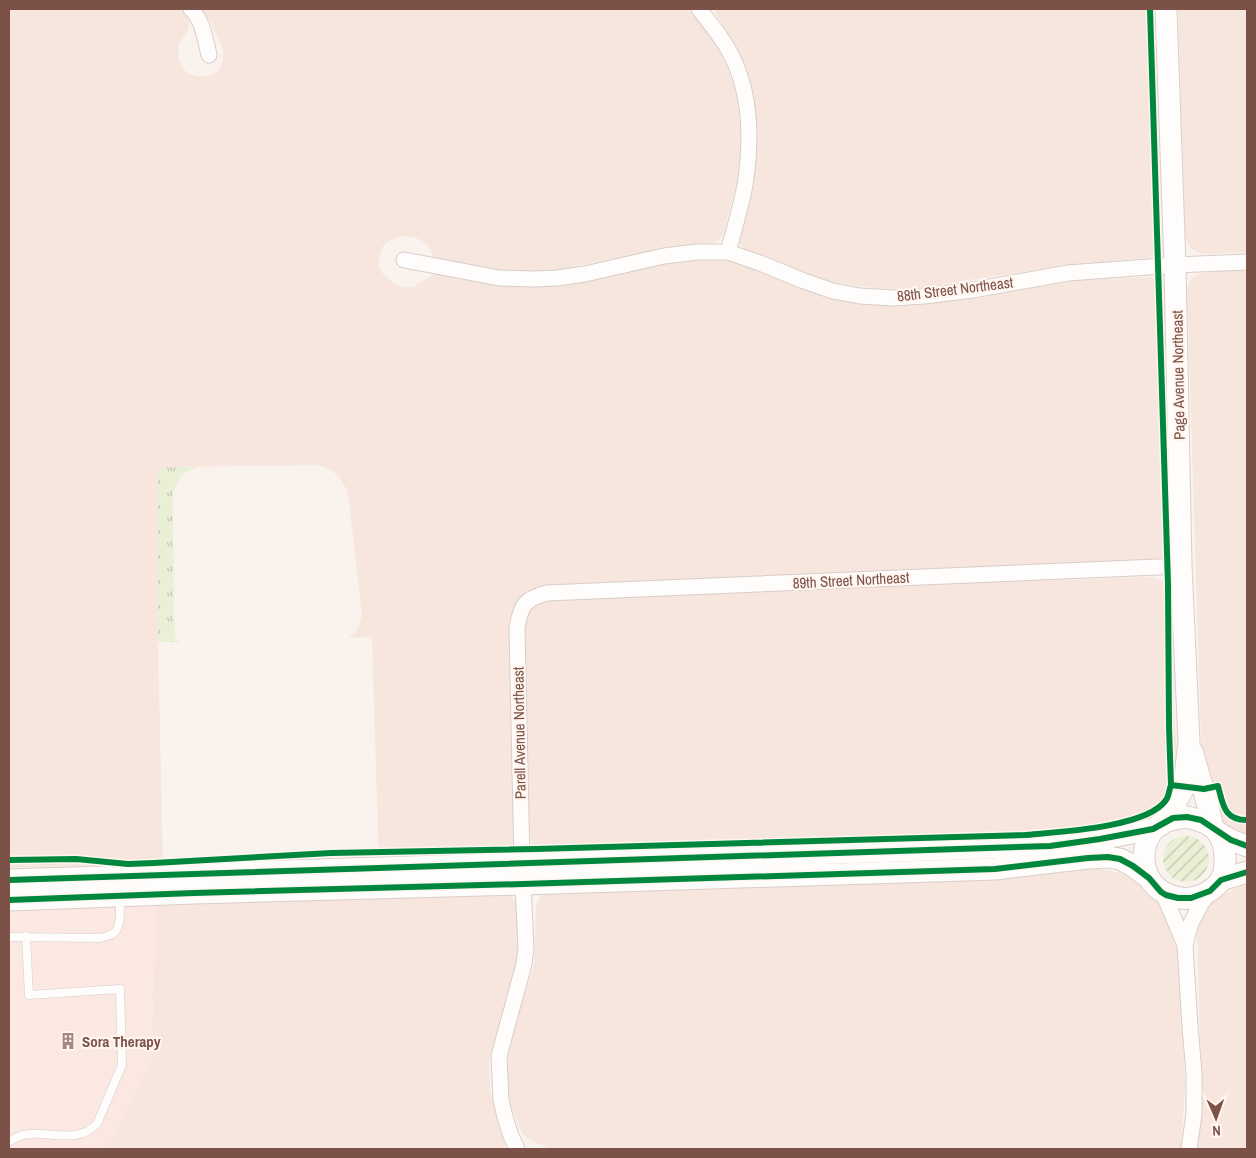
<svg xmlns="http://www.w3.org/2000/svg" width="1256" height="1158" font-family="'Archivo Narrow',sans-serif">
	<defs>
		<pattern id="grass-tufts" width="24" height="20" patternUnits="userSpaceOnUse" patternTransform="scale(1.25)"><rect width="24" height="20" fill="#eaf0d6"/><path d="M3 7l-1-3M5 7V3M7 7l1-3M15 17l-1-3M17 17v-4M19 17l1-3" fill="none" stroke="#c3c5b0"/></pattern>
		<pattern id="garden-furrows" width="10" height="10" patternUnits="userSpaceOnUse" patternTransform="scale(1.25)"><rect width="10" height="10" fill="#eaf0d6"/><path d="M-1 1l2-2M0 10L10 0M9 11l2-2" fill="none" stroke="#c3c5b0"/></pattern>
	</defs>
	<rect width="100%" height="100%" fill="#f9f2ed"/>
	<path fill="#f6e6dd" d="M9 9H179L187 15 189 23 188 29 178 46 179 60 184 70 192 75 201 77 212 75 219 70 223 60V49L210 21 202 9H689L709 31 723 58 735 88 741 124 740 171 723 235 717 242 666 248 553 271 530 272 506 271 439 259 434 257 428 246 421 240 412 237 400 236 389 241 383 246 379 258V268L383 274 394 284 404 287H413L432 275 437 274 471 278 675 261 704 259 725 260 748 267 807 291 843 300 1038 285 1080 280 1150 277 1160 281 1164 289 1165 294 1173 546 1170 552 1163 557 1157 560 1147 561 547 585 527 592 517 604 515 849 508 857 379 864 372 637 349 638 357 630 362 615 349 501 346 488 339 477 330 469 318 465 168 467 158 471V642L163 871H143L73 866 9 868Z
		M716 9H1155L1162 240 1161 247 1154 256 1144 258 1073 265 981 278 934 286 891 289 859 286 831 282 805 274 776 261 746 250 740 245 739 240 755 158 758 129 754 106 749 84 727 34 716 14Z
		M1178 9H1247V252L1201 254 1193 250 1188 244 1185 236Z
		M1247 268V837L1225 827 1219 819 1202 753 1201 735 1187 289 1190 281 1195 275 1223 270Z
		M1152 577 1163 581 1171 588 1176 600 1174 711 1178 778 1157 817 1141 824 1066 837 537 854 534 851 530 835 524 627 528 615 533 606 543 600 830 587Z
		M1094 868 1120 873 1132 879 1156 897 1162 904 1175 936 1181 975 1185 1086 1181 1149H548L545 1146 534 1142 525 1136 520 1130 510 1101 508 1088 507 1062 512 1032 534 965 536 906 540 897 545 893 1051 873Z
		M1247 883V1149H1196L1200 1123 1201 1078 1197 925 1202 909 1216 898Z
		M505 894 512 897 517 903 519 917 517 958 512 986 496 1035 489 1061 490 1089 497 1120 504 1140 505 1149H107L151 1062 156 905Z"/>
	<path fill="#fce8e3" d="M156 905 151 1062 107 1149H9V910Z"/>
	<path fill="url(#grass-tufts)" d="M168 467H198C181 472 180 477 173 493L174 619 175 636 179 642H158V471Z"/>
	<path fill="url(#garden-furrows)" d="M1163 859a23 23 0 1 1 46 0a23 23 0 1 1-46 0Z"/>
	<g fill="none" stroke-linecap="round" stroke-linejoin="round">
		<g stroke="#d8cdca" stroke-width="9">
			<path id="lane" d="M9 937 100 938C104 937 109 936 112 934 123 929 119 908 120 898
				M9 1142C35 1121 72 1150 97 1124L122 1065 120 989 29 995 26 936"/>
		</g>
		<g stroke="#d8cdca" stroke-width="17">
			<path id="street" d="M191 9C203 20 205 39 209 55
				M699 9C709 22 720 35 728 49 751 89 752 140 745 185 741 207 734 230 728 252
				M404 260 499 278 534 279 557 278 585 274 664 256 697 252H728L760 263 804 281 833 291 860 296 894 298 924 296 973 290 1068 273 1175 265 1247 262
				M522 864 517 628C521 605 524 599 547 593L1181 566
				M1161 892 1166 900 1185 945
				M517 1149 511 1136 505 1117 501 1100 499 1056 524 964 526 948 523 884
				M1189 1149 1194 1114V1073L1190 1026 1185 945 1191 923 1201 904 1210 891"/>
		</g>
		<g stroke="#daceca" stroke-width="23">
			<path id="secondary" d="M1192 751 1208 806 1213 828
				M1187 817C1213 823 1225 832 1225 860 1225 870 1224 878 1217 885 1187 915 1136 891 1145 848 1150 825 1165 819 1187 817Z
				M1161 825 1174 806 1184 787 1189 741 1181 566 1175 265 1166 9
				M1219 833 1231 840 1247 846
				M9 880 1050 846 1100 839 1153 829
				M1221 880 1247 872
				M9 900 194 893 523 884 995 869 1088 858 1108 857 1120 859 1133 866 1149 878"/>
		</g>
		<use href="#lane" stroke="#fefdfc" stroke-width="8"/>
		<use href="#street" stroke="#fefdfc" stroke-width="15"/>
		<use href="#secondary" stroke="#fefdfc" stroke-width="21"/>
		<g stroke="#fff6f0" stroke-width="9">
			<path id="cycleway" d="M1150 9 1168 584 1169 727 1171 785
				M9 860 76 859 128 864 154 863 331 853 536 849 1025 835C1057 832 1147 828 1166 800 1169 796 1169 790 1171 785L1204 789 1218 786C1223 805 1224 820 1247 820
				M9 880 1050 846 1100 839 1153 829 1173 818 1187 817 1201 820 1231 840 1247 846
				M9 900 194 893 523 884 995 869 1088 858 1108 857 1120 859 1133 866 1149 878 1161 892 1166 895 1178 898H1191L1210 891 1221 880 1247 872"/>
		</g>
		<use href="#cycleway" stroke="#00873e" stroke-width="6"/>
	</g>
	<defs>
		<g id="building-bare" transform="scale(1.35)"><path d="M-4-6H4V6H1V3H-1V6H-4ZM-2.5-4.3h1.7v1.8h-1.7ZM.8-4.3h1.7v1.8H.8ZM-2.5-1h1.7V.8h-1.7ZM.8-1h1.7V.8H.8Z" fill="#a88982" stroke="#fff6f0" stroke-width="2.5" paint-order="stroke"/></g>
	</defs>
	<g fill-rule="evenodd">
		<use href="#building-bare" x="68" y="1041"/>
	</g>
	<g text-anchor="middle" dominant-baseline="central" stroke-width="4.5" stroke-linejoin="round" paint-order="stroke">
		<g font-size="15" fill="#7c5148" stroke="#fff6f0">
			<text transform="translate(955 289) rotate(-7)">88th Street Northeast</text>
			<text transform="translate(1178 375) rotate(-91)">Page Avenue Northeast</text>
			<text transform="translate(851 580) rotate(-3)">89th Street Northeast</text>
			<text transform="translate(519 733) rotate(-91)">Parell Avenue Northeast</text>
		</g>
		<g font-size="15" font-weight="bold" fill="#7c5148" stroke="#fff6f0" text-anchor="start">
			<text x="82" y="1041">Sora Therapy</text>
		</g>
	</g>
	<rect width="1256" height="1158" fill="none" stroke="#7c5148" stroke-width="20"/>
	<g transform="translate(1216 1118) rotate(178)" stroke="#fff6f0" stroke-width="4" paint-order="stroke">
	<path d="M0-4L9 19L0 12L-9 19Z" fill="#7c5148"/>
	<text y="-8" font-size="14" font-weight="bold" text-anchor="middle" fill="#7c5148">N</text>
	</g>
</svg>
